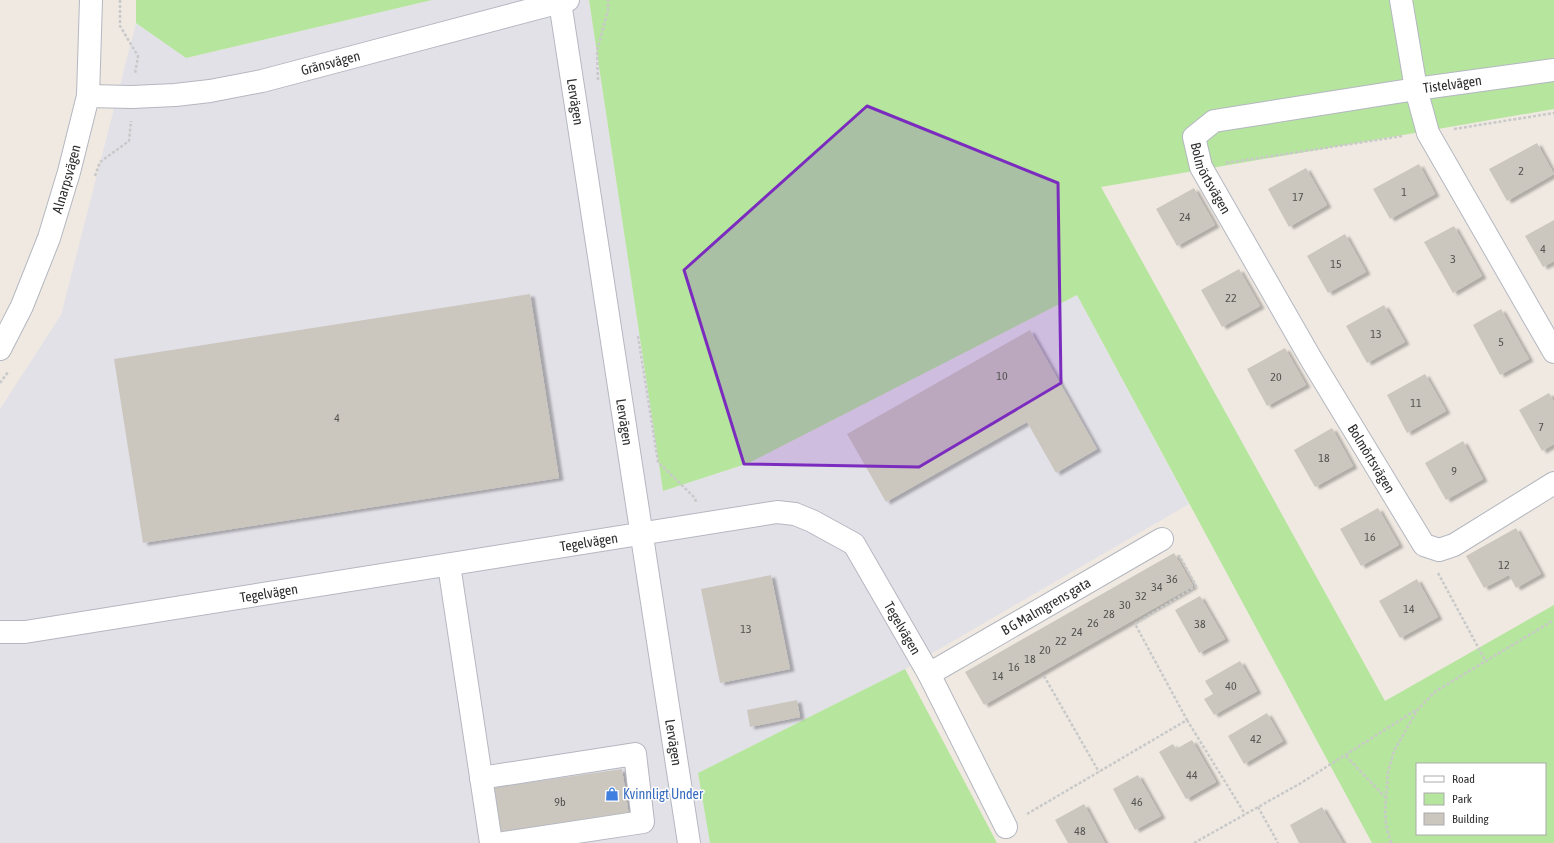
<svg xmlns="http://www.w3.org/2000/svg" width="1554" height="843" font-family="'Asap Condensed',sans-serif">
	<defs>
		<filter id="shadow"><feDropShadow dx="4.5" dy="2.5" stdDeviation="1" flood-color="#0004"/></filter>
	</defs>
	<rect width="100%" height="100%" fill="#efe9e1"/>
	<path fill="#e3e1e8" d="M432 0H589L663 491 749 463 1077 295 1189 504 905 669 698 773 710 843H0V409L61 315 136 23 186 58Z"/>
	<path fill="#b6e59e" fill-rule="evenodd" d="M136 0H432L186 58 136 23Z
		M589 0H1554V109L1101 187 1385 701 1554 605V843H1372L1077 295 749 463 663 491ZM1417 764H1545V834H1417Z
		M905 669 997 843H710L698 773Z"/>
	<path fill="#cbc7bf" filter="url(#shadow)" d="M1537 143 1554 174 1507 201 1489 169Z
		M1419 164 1435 194 1390 219 1373 189Z
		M1306 168 1327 205 1289 227 1268 189Z
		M1194 188 1215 225 1177 246 1156 209Z
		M1554 220V261L1543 267 1525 236Z
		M1454 226 1482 276 1453 293 1424 242Z
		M1345 234 1366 272 1328 293 1307 256Z
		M1239 269 1260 306 1222 327 1201 290Z
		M530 294 559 478 143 543 114 359Z
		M1384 305 1405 342 1367 363 1346 326Z
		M1501 309 1529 359 1500 375 1473 325Z
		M1030 330 1097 449 1056 473 1027 422 886 502 847 434Z
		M1285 348 1306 385 1267 406 1247 369Z
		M1425 374 1446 411 1407 433 1387 395Z
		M1549 393 1554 402V444L1542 451 1519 410Z
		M1332 428 1353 466 1315 487 1294 450Z
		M1463 441 1483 479 1446 500 1425 463Z
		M1378 508 1399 545 1361 566 1340 529Z
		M1516 528 1541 574 1516 588 1509 575 1484 588 1466 556Z
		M1174 553 1193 586 984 705 965 672Z
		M771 575 790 669 720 683 701 589Z
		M1417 579 1438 617 1400 638 1379 601Z
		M1200 596 1225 639 1199 653 1175 610Z
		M1240 661 1257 691 1214 715 1204 699 1213 694 1205 681Z
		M797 700 800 717 750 727 747 710Z
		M1267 713 1283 741 1244 764 1228 736Z
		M1192 740 1216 782 1186 799 1159 752 1173 744 1176 749Z
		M622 769 629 816 497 835 490 788Z
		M1138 775 1161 816 1135 830 1113 789Z
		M1084 804 1105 843H1068L1055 820Z
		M1322 807 1343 843H1299L1290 825Z"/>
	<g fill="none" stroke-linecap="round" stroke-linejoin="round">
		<g stroke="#b4b7c1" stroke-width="24">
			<g id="minor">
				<path id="s1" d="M1401 0 1416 89 1554 70"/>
				<path id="s2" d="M560 2 689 843"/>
				<path id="s3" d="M88 96 132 97 175 95 210 91 262 81 568 0"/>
				<path id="s4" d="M0 349 22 306 49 238 69 172 88 96 91 0"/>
				<path id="s5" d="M1554 352 1428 133 1416 89 1214 121 1194 137 1201 167 1311 359 1424 545 1439 550 1454 545 1554 483"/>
				<path d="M449 565 491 843"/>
				<path id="s6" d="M0 632H25L777 512 795 514 812 521 854 544 929 674 1006 827"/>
				<path id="s7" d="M929 674 1162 539"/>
				<path d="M481 778 635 754 643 822 504 843"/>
			</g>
		</g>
		<path stroke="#c9c9c9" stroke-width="2.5" stroke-dasharray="3 2" stroke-linecap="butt" d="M120 0V26L138 56 135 74
			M598 80 597 51 608 10V0
			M1454 129 1554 113
			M1226 163 1403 136
			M95 176 100 162 129 141 131 121
			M638 336 658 462 695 498 696 502
			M0 383 8 372
			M1438 573 1485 660
			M1044 676 1099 772
			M1187 720 1245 814
			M1346 756 1385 797
			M1258 807 1278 843
			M1027 814 1187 720 1135 624 1196 586 1179 555
			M1194 843 1301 783 1416 710
			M1391 843 1386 825 1385 811 1388 772 1394 751 1418 709 1436 691 1554 620"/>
		<use href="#minor" stroke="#fff" stroke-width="22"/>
	</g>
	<path fill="#7b2cbf" fill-opacity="0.2" stroke="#7b2cbf" stroke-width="3" stroke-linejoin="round" d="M867 106 1058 183 1061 383 919 467 744 464 684 270Z"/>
	<defs>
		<g id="shop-bare" transform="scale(1.08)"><path d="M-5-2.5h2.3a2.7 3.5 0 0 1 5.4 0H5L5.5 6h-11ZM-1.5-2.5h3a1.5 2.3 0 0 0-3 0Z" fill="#3f7fe0" stroke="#fff" stroke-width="2.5" paint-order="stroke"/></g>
	</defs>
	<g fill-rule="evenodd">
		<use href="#shop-bare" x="612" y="794"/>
	</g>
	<g text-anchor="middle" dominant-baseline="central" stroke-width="3" stroke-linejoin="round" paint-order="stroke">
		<g font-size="12" fill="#555452">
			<text x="1521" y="171">2</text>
			<text x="1404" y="192">1</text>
			<text x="1298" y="197">17</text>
			<text x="1185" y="217">24</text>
			<text x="1543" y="249">4</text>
			<text x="1453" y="259">3</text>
			<text x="1336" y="264">15</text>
			<text x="1231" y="298">22</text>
			<text x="1376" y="334">13</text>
			<text x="1501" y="342">5</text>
			<text x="1002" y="376">10</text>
			<text x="1276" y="377">20</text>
			<text x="1416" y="403">11</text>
			<text x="337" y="418">4</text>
			<text x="1541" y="427">7</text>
			<text x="1324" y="458">18</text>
			<text x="1454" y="471">9</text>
			<text x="1370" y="537">16</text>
			<text x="1504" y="565">12</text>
			<text x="1172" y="579">36</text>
			<text x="1157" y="587">34</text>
			<text x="1141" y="596">32</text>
			<text x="1125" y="605">30</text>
			<text x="1409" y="609">14</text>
			<text x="1109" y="614">28</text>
			<text x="1093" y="623">26</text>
			<text x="1200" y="624">38</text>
			<text x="746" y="629">13</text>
			<text x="1077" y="632">24</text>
			<text x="1061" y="641">22</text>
			<text x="1045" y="650">20</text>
			<text x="1030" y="659">18</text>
			<text x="1014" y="667">16</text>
			<text x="998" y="676">14</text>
			<text x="1231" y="686">40</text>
			<text x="1256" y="739">42</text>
			<text x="1192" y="775">44</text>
			<text x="560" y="802">9b</text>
			<text x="1137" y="802">46</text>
			<text x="1080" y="831">48</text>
		</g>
		<g font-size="14" fill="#2e2e2e" stroke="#fff">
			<text stroke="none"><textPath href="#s3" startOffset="246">Gränsvägen</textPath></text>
			<text stroke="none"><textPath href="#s1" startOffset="127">Tistelvägen</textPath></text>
			<text stroke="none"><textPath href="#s2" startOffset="101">Lervägen</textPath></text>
			<text stroke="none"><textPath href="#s5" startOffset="573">Bolmörtsvägen</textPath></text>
			<text stroke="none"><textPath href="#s4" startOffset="183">Alnarpsvägen</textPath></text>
			<text stroke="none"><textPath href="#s2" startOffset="425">Lervägen</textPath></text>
			<text stroke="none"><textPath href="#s5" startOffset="897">Bolmörtsvägen</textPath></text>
			<text stroke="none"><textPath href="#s6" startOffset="596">Tegelvägen</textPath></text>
			<text stroke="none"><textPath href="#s6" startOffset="272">Tegelvägen</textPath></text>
			<text stroke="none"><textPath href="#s7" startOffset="135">B G Malmgrens gata</textPath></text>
			<text stroke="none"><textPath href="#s6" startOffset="968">Tegelvägen</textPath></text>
			<text stroke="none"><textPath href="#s2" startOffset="749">Lervägen</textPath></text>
		</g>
		<g font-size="14" fill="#366cbe" stroke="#fff" text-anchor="start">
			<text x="623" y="794">Kvinnligt Under</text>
		</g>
	</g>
	<rect x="1416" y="763" width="130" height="72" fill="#ffffff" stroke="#ababab"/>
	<rect x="1424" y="776" width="20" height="6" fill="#ffffff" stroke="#ababab"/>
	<text x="1452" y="783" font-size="12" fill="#2e2e2e">Road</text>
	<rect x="1424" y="793" width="20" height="12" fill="#b6e59e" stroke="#ababab"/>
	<text x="1452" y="803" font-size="12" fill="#2e2e2e">Park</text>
	<rect x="1424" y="813" width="20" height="12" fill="#cbc7bf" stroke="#ababab"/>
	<text x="1452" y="823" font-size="12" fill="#2e2e2e">Building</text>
</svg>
